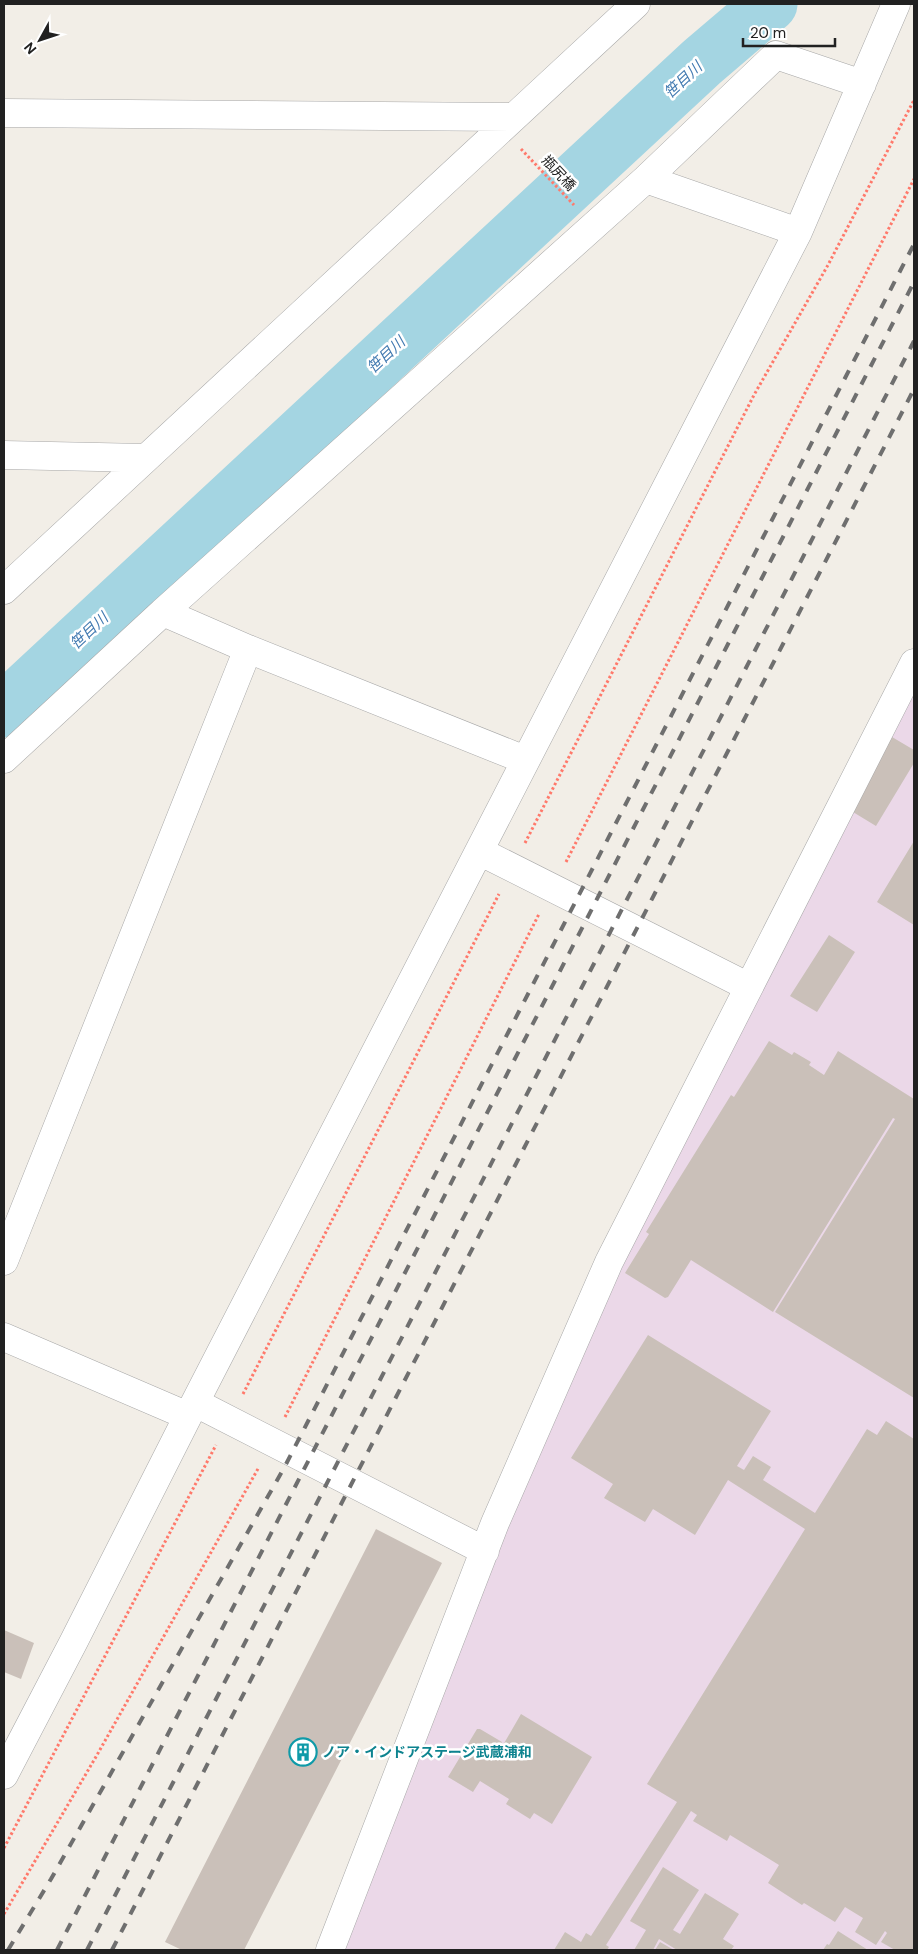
<svg xmlns="http://www.w3.org/2000/svg" width="918" height="1954" font-family="'DM Sans','Noto Sans JP',sans-serif">
	<defs>
		<pattern id="water-waves" width="16" height="10" patternUnits="userSpaceOnUse" patternTransform="scale(1.25)"><rect width="16" height="10" fill="#a4d5e2"/><path d="M0 5q4-4 8 0t8 0" fill="none" stroke="#8db7c2"/></pattern>
	</defs>
	<rect width="100%" height="100%" fill="#f2eee7"/>
	<path fill="#ebd8e8" d="M914 663V1950H330L495 1523Z"/>
	<path fill="url(#water-waves)" d="M764 4H782L742 44 733 35Z"/>
	<g fill="none" stroke-linecap="round" stroke-linejoin="round">
		<path stroke="#a4d5e2" stroke-width="55" d="M4 710 702 62 770 4"/>
	</g>
	<path fill="#cac0b9" d="M892 737 914 750V763L876 826 848 809Z
		M914 841V925L877 902Z
		M829 935 855 952 817 1012 790 996Z
		M769 1041 792 1055 794 1052 811 1062 809 1065 824 1075 838 1051 914 1099V1398L775 1312 895 1119 893 1118 773 1312 691 1260 668 1297 665 1298 625 1273 649 1234 646 1232 731 1095 734 1097Z
		M648 1335 771 1411 737 1466 744 1470 753 1456 771 1467 763 1480 815 1513 867 1429 877 1435 886 1421 914 1439V1950H895L881 1942 887 1933 885 1931 876 1945 855 1932 863 1918 845 1907 835 1922 804 1903 802 1905 768 1883 779 1865 730 1835 727 1841 693 1821 697 1815 691 1811 606 1945 609 1947 607 1950H554L565 1932 581 1942 586 1933 591 1936 677 1802 647 1784 805 1529 728 1480 695 1535 653 1509 645 1522 604 1498 613 1484 571 1458Z
		M376 1529 442 1563 244 1950H182L165 1942Z
		M4 1630 34 1643 21 1679 4 1672Z
		M521 1714 592 1757 552 1824 534 1813 530 1819 506 1804 509 1799 480 1781 473 1792 448 1777 477 1729H480L502 1742 501 1744 503 1745Z
		M663 1867 699 1890 673 1930 680 1934 705 1893 739 1914 723 1939 734 1946 731 1950H677L659 1939 653 1950H634L646 1930 630 1921Z
		M838 1931 868 1950H823L827 1944 829 1945Z
		M660 1942 674 1950H655Z"/>
	<g fill="none" stroke-linecap="round" stroke-linejoin="round">
		<g stroke="#a8a8a8" stroke-width="29">
			<path id="minor" d="M4 113 513 117
				M646 179 798 232
				M4 455 145 458
				M4 590 636 4
				M163 612 646 179 776 55 862 84
				M4 759 163 612 248 649 525 760
				M479 851 749 987
				M4 1261 248 649
				M4 1337 188 1416
				M196 1403 485 1551
				M4 1775 74 1641 188 1416 798 232 896 4
				M330 1950 495 1523 609 1262 914 663"/>
		</g>
		<path stroke="#ff796b" stroke-width="3" stroke-dasharray="2.5 2.5" stroke-linecap="butt" d="M521 149 574 205
			M525 843 754 395 828 265 914 100
			M566 862 914 179
			M243 1394 499 894
			M285 1417 539 914
			M4 1848 216 1445
			M4 1914 97 1755 259 1467"/>
		<use href="#minor" stroke="#fff" stroke-width="28"/>
		<path stroke="#6f6f6f" stroke-width="4" stroke-dasharray="10 10" stroke-linecap="butt" d="M8 1950 51 1879 284 1468 914 244
			M57 1950 914 282
			M87 1950 914 341
			M112 1950 914 389"/>
	</g>
	<defs>
		<g id="building-ring" transform="scale(1.4375)"><circle r="9.5" fill="#fff" stroke="#0f9aa8" stroke-width="1.5"/><path d="M-4-6H4V6H1V3H-1V6H-4ZM-2.5-4.3h1.7v1.8h-1.7ZM.8-4.3h1.7v1.8H.8ZM-2.5-1h1.7V.8h-1.7ZM.8-1h1.7V.8H.8Z" fill="#0f9aa8"/></g>
	</defs>
	<g fill-rule="evenodd">
		<use href="#building-ring" x="303" y="1752"/>
	</g>
	<g text-anchor="middle" dominant-baseline="central" stroke-width="5" stroke-linejoin="round" paint-order="stroke">
		<g font-size="14" fill="#212121" stroke="#fff">
			<text transform="translate(559 173) rotate(47)">瓶尻橋</text>
		</g>
		<g font-size="14" font-weight="bold" fill="#0d838f" stroke="#fff" text-anchor="start">
			<text x="322" y="1752">ノア・インドアステージ武蔵浦和</text>
		</g>
		<g font-size="15" font-style="italic" fill="#427ab1" stroke="#fff">
			<text transform="translate(683 80) rotate(-43)">笹目川</text>
			<text transform="translate(386 355) rotate(-43)">笹目川</text>
			<text transform="translate(89 631) rotate(-43)">笹目川</text>
		</g>
	</g>
	<rect width="918" height="1954" fill="none" stroke="#212121" stroke-width="10"/>
	<g transform="translate(40 40) rotate(230)" stroke="#ffffff" stroke-width="4" paint-order="stroke">
	<path d="M0-4L9 19L0 12L-9 19Z" fill="#212121"/>
	<text y="-8" font-size="14" font-weight="bold" text-anchor="middle" fill="#212121">N</text>
	</g>
	<path d="M743 38v8h92v-8" fill="none" stroke="#212121" stroke-width="2.5"/>
	<text x="750" y="38" font-size="15" fill="#212121" stroke="#ffffff" stroke-width="4" paint-order="stroke">20 m</text>
</svg>
